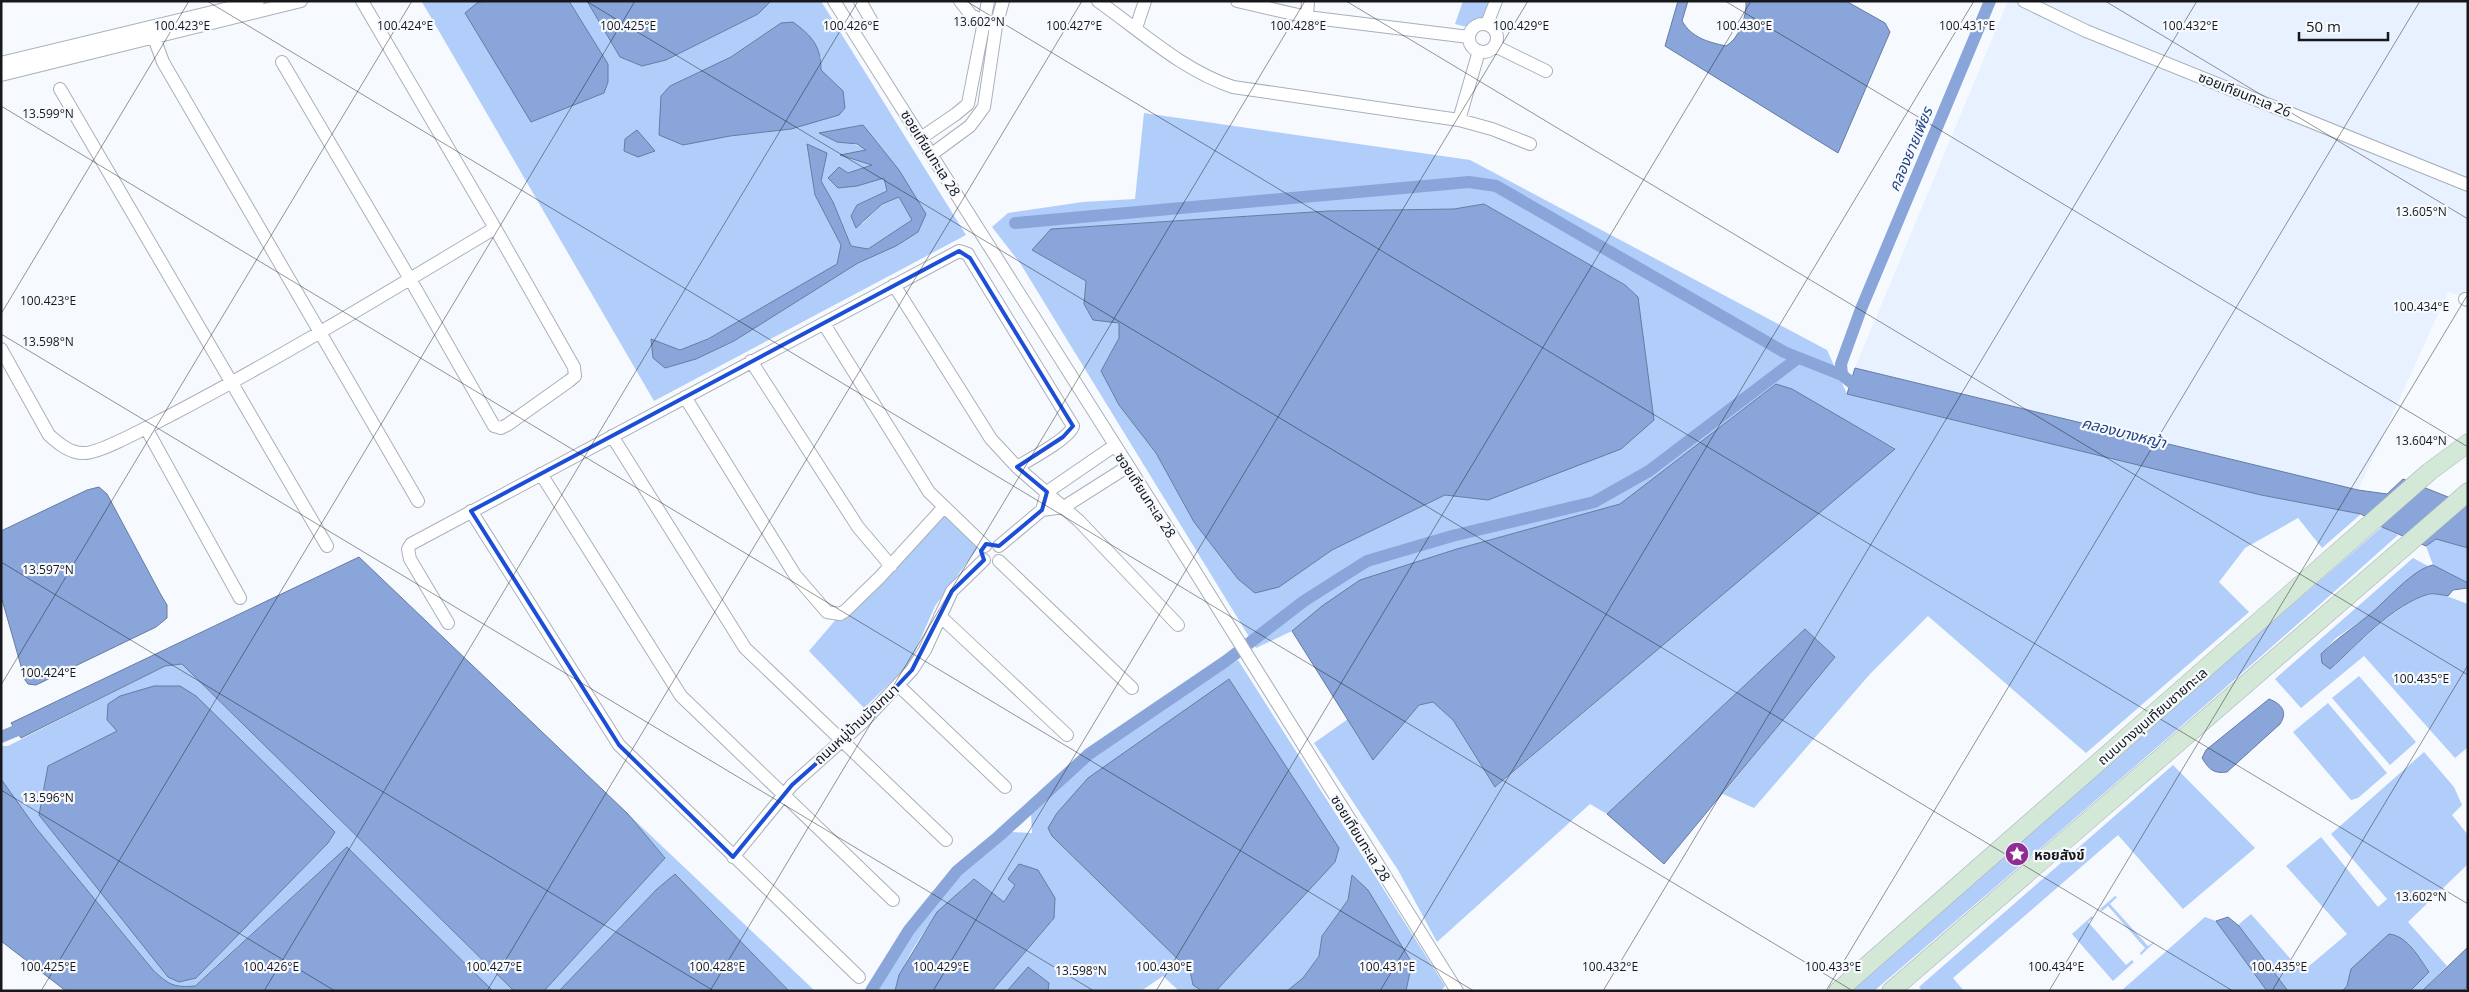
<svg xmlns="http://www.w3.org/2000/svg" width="2469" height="992" font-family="'Open Sans','Noto Sans Thai',sans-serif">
	<rect width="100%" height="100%" fill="#f6f9fd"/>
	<path fill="#e8f1ff" d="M2008 1H2468V297L2448 292 2358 490 1855 368Z"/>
	<path fill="#b1cdf9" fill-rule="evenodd" d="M485 1 477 3 608 64 569 1H587L620 57 642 66 666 60 758 14 771 1H821L966 235 654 401 422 2ZM781 23 821 57V70L843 91 791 129 730 136 670 86 731 57ZM863 125 926 214 896 246 858 263 734 341 696 359 653 358 651 340 680 350 708 339 837 264 841 245 815 195 807 144 824 167 821 181 833 202 851 246 868 249 912 220 899 197 882 204 862 224 851 216 857 205 887 191 884 177 857 186 828 178 839 167 848 173 873 165 841 155 867 150C852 141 835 143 820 133Z
		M1463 1H1490L1484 17 1467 27 1455 24Z
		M1144 113 1470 160 1827 350 1847 394 2261 495 2361 514 2322 548 2298 518 2245 548 2219 582 2249 612 2086 753 1928 616 1870 674 1754 808 1723 794 1834 657 1805 629 1607 814 1590 804 1437 942 1398 870 1314 743 1348 719 1373 760 1419 705 1433 702 1453 720 1496 787 1895 448 1776 384 1620 504 1457 549 1322 606 1292 631 1256 648 1020 263 992 227 1008 213 1083 202 1135 199ZM1484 204 1625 285 1638 297 1488 500 1445 495 1332 550 1279 587 1238 579 1194 522 1156 453 1119 405 1101 371 1119 338V323L1084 304 1086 281 1051 229 1328 211 1454 209Z
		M947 516 974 542 977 549 935 606 909 665 864 708 809 651 838 617 941 517Z
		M2382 527 2398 535C2225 689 2050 841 1874 991H1845Z
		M2436 539 2468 548V583L2433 565 2426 546Z
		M2413 558 2428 566 2368 616 2336 638 2321 654 2322 663 2330 669C2352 650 2403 597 2431 594 2443 593 2457 600 2468 604V747L2455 758 2364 656 2301 708 2275 679Z
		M1238 660 1445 986 1441 991H1406L1412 963 1352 875 1348 900 1322 936 1319 955 1303 978 1287 991H1216L1335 862 1339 848 1190 971 1193 985 1202 991H1179L1163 976 1141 991H1048L1049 983 1028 968 1007 991H992L1054 918 1015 885 1004 902 974 879C941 905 906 949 895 991H877L914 929 943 893 972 863 1011 832 1032 833 1031 813 1084 764Z
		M182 664 514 991H493L347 847 194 986C173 988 168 985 153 970L36 828 1 779V746H8L165 666ZM117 731 335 832 328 843 196 978 48 766Z
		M2359 676 2416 742 2390 765 2332 698Z
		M2328 703 2387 773 2358 798 2351 800 2293 732Z
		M2424 752 2454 787 2462 805 2452 815 2468 835V864L2408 922 2447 966 2422 991H2288L2238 925 2251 914 2302 972 2347 934 2286 866 2321 837 2378 907 2387 899 2331 834Z
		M2173 765 2255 848 2183 909 2118 835 1953 978 1964 991H1922L1919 987Z
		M628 814 815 991H789L675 874 657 889 559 991H544L665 858Z
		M2115 896 2117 897 2110 904 2148 946 2156 941 2141 955 2140 953 2145 948 2108 906 2102 911 2100 909Z
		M2092 916 2093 918 2088 922 2126 965 2132 960 2134 962 2113 981 2072 934Z
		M2205 917 2216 921 2267 991H2121Z"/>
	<path fill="#89a5d9" stroke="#667ba0" d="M485 1H569L608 64V82L604 93 531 122 465 13 477 3Z
		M587 1H771L758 14 666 60 642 66 620 57Z
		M1678 1H1688L1682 21C1692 38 1708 42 1726 46 1739 39 1747 16 1746 1H1846L1885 23 1890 32 1838 153 1665 46Z
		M793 22C812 36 821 46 821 70L843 91 845 108 839 115 791 129 730 136 683 145 659 135 661 96 670 86 731 57 781 23Z
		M863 125 899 170 926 214 918 232 896 246 858 263 734 341 696 359 665 368 653 358 651 339 680 350 708 339 837 264 841 245 815 195 807 144 827 153 821 181 833 202 851 246 868 249 912 220 899 197 882 204 856 228 851 216 857 205 887 191 884 178 857 186 838 188 828 178 839 167 848 173 872 165 840 155 866 150 857 144 837 142 819 133Z
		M637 130 655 151 638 157 624 151 625 139Z
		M1484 204 1625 285 1638 297 1654 420 1621 449 1488 500 1445 495 1332 550 1279 587 1255 593 1238 579 1194 522 1156 453 1119 405 1101 371 1119 338V323L1093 320 1084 304 1086 281 1032 250 1051 229 1328 211 1454 209Z
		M1855 368 2358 490 2387 494 2403 479 2468 505V548L2436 539 2426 546 2382 527 2361 514 2261 495 1847 394Z
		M1776 384 1792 389 1895 449 1495 787 1453 720 1433 702 1419 705 1373 760 1292 631 1322 606 1360 580 1457 549 1620 504Z
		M99 487 107 494 161 595 167 605V618L156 627 36 685 28 684 25 680 1 596V531L87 490Z
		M359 557 628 814 665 858 544 991H514L182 664 165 666 21 738 11 723Z
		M2433 565 2468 583V588L2453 590 2448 596C2442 595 2434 593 2429 594 2393 604 2357 645 2330 669L2322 663 2321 654C2336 639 2353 628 2369 615 2386 601 2413 569 2433 565Z
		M1805 629 1835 657 1664 864 1607 814Z
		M1229 679 1339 848 1335 862 1216 991H1202L1193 985 1190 971 1052 836 1048 828 1057 813 1088 778Z
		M154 686H180L196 696 335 832 328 843 196 978 179 982 168 977 39 815 48 766 117 731 107 720 108 704 120 696Z
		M2269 699C2282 704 2288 712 2280 724L2227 772C2213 774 2209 769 2202 758L2206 750Z
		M1 779 36 828 153 970C168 984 173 988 195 986L347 847 493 991H66L1 941Z
		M1019 864 1038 870 1055 898 1054 918 992 991H895L899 975 937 912 974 879 1004 902 1015 885 1008 879Z
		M675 874 789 991H559L657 889Z
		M1352 875 1368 890 1412 963 1406 991H1287L1303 978 1319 956 1322 936 1348 900Z
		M2228 917 2239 926 2288 991H2267L2216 921Z
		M2389 934C2408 936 2419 958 2429 972L2410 991H2342L2347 986 2351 969Z
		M2468 947V986L2463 991H2422Z
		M1028 967 1049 983 1048 991H1007Z"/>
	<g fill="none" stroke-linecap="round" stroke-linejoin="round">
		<path stroke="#89a5d9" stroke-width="12" d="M1015 223 1469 182 1496 186 1784 352 1842 375
			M1867 386 1852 383 1842 375 1841 364 1861 309 1990 1
			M1 737 32 724
			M871 991 909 930 957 871 999 836 1089 754 1226 661 1304 601 1367 561 1452 536 1594 502 1649 471 1798 358"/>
		<g stroke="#a9b0ba" stroke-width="14">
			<path id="minor" d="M834 1 1191 565 1457 991
				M860 1 871 20
				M960 1 971 15 989 24
				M1098 1C1142 32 1182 70 1233 87L1459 120 1492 129 1530 144
				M1237 1 1307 17 1469 37
				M2024 1 2086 31 2468 185
				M1307 17 1308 1
				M1469 38a14 14 0 1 1 28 0a14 14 0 1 1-28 0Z
				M1487 24 1496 1
				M150 27 163 62 418 501
				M1136 28 1145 1
				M1495 46 1546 71
				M282 62 410 279 494 426 501 428 507 425 569 381 575 376 574 367 495 228 362 1
				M1 63 258 1
				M1 75 301 1
				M60 89 327 546
				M1459 120 1479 51
				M921 138 956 114 968 104 988 1
				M932 154 970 126 984 107 996 26 1003 1
				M894 285 991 439 1017 467 1079 521 1178 625
				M2465 299 2468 300
				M824 324 929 492 985 546
				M1 349 49 435C59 444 71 454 85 453 101 453 155 423 171 415 282 357 388 292 495 228
				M751 361 858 527 891 566
				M685 397 795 575 827 612 840 614 845 611 880 577 944 507
				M146 428 240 598
				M612 436 745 648 946 840
				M541 474 681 696 893 900
				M1042 510 1064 507 1127 467
				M471 511 619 745 859 977
				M999 546 1042 510 1047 492 1114 446
				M999 561 1132 688
				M940 616 1067 735
				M448 623 410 559 408 549 411 544 959 251 968 254 970 258 1073 426C1070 438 1029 460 1017 467
				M899 686 1005 787
				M733 857 792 785 864 721 912 670 925 650 952 591 984 560"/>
		</g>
		<g stroke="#a9b0ba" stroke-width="19">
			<path id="secondary" d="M1838 991 2429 472 2468 443
				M1891 991 2468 492"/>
		</g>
		<use href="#minor" stroke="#fff" stroke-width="12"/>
		<use href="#secondary" stroke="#d3e8d7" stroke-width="18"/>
	</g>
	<path fill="none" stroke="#1d4ed8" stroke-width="4" stroke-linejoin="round" d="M959 251 970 258 1073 426 1063 437 1017 467 1047 492 1042 510 999 546 986 544 981 551 984 560 952 591 912 670 864 721 792 785 733 857 619 745 471 511Z"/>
	<path fill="none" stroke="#16181b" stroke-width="1" stroke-opacity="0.45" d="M207 1 1853 991M586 1 2233 991M966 1 2468 904M1346 1 2468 675M1725 1 2468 447M2105 1 2468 219M1 106 1474 991M1 314 189 1M1 334 1094 991M1 562 714 991M1 685 412 1M1 790 335 991M41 991 635 1M264 991 858 1M487 991 1082 1M710 991 1305 1M933 991 1528 1M1156 991 1751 1M1380 991 1974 1M1603 991 2197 1M1826 991 2420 1M2049 991 2468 294M2272 991 2468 665"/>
	<defs>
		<g id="sight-disc" transform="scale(1.25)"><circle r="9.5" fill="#8f2d94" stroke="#f6f9fd"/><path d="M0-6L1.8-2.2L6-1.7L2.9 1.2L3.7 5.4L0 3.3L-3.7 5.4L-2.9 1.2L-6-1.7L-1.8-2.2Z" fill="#fff"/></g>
	</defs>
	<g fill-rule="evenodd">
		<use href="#sight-disc" x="2017" y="854"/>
	</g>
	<g text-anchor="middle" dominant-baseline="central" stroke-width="4.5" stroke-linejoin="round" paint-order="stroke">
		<g font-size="14" fill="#16181b" stroke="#f6f9fd">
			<text transform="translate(2245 94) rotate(22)">ซอยเทียนทะเล 26</text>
			<text transform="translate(931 153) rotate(58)">ซอยเทียนทะเล 28</text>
			<text transform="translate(1146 495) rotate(57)">ซอยเทียนทะเล 28</text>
			<text transform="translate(2152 716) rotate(-41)">ถนนบางขุนเทียนชายทะเล</text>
			<text transform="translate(856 724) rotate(-43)">ถนนหมู่บ้านมัณฑนา</text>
			<text transform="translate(1361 838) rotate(58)">ซอยเทียนทะเล 28</text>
		</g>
		<g font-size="14" font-weight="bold" fill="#16181b" stroke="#f6f9fd" text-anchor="start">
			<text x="2034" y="854">หอยสังข์</text>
		</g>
		<g font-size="15" font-style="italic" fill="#234482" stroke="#f6f9fd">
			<text transform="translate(1910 149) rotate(-67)">คลองยายเพียร</text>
			<text transform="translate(2124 432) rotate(14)">คลองบางหญ้า</text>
		</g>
	</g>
	<g font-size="12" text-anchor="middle" fill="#16181b" stroke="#f6f9fd" stroke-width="4.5" stroke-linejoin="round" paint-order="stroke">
		<text x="979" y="26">13.602°N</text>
		<text x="182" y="30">100.423°E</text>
		<text x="405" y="30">100.424°E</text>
		<text x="628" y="30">100.425°E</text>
		<text x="851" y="30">100.426°E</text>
		<text x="1074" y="30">100.427°E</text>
		<text x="1298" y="30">100.428°E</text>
		<text x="1521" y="30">100.429°E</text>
		<text x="1744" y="30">100.430°E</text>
		<text x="1967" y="30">100.431°E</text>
		<text x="2190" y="30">100.432°E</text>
		<text x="48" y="118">13.599°N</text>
		<text x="2421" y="216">13.605°N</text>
		<text x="48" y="305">100.423°E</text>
		<text x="2421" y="311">100.434°E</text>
		<text x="48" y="346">13.598°N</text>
		<text x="2421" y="445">13.604°N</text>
		<text x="48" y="574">13.597°N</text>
		<text x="48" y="677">100.424°E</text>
		<text x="2421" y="683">100.435°E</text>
		<text x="48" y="802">13.596°N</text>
		<text x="2421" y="901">13.602°N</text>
		<text x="48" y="971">100.425°E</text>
		<text x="271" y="971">100.426°E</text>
		<text x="494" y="971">100.427°E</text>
		<text x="717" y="971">100.428°E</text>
		<text x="941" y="971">100.429°E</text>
		<text x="1164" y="971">100.430°E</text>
		<text x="1387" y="971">100.431°E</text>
		<text x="1610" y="971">100.432°E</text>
		<text x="1833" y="971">100.433°E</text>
		<text x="2056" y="971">100.434°E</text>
		<text x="2279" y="971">100.435°E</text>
		<text x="1081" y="975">13.598°N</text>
	</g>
	<rect width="2469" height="992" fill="none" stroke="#16181b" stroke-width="5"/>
	<path d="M2299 32v8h89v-8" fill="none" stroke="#16181b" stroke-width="2.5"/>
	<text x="2306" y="32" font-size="15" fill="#16181b" stroke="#f6f9fd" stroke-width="4" paint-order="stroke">50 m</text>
</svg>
